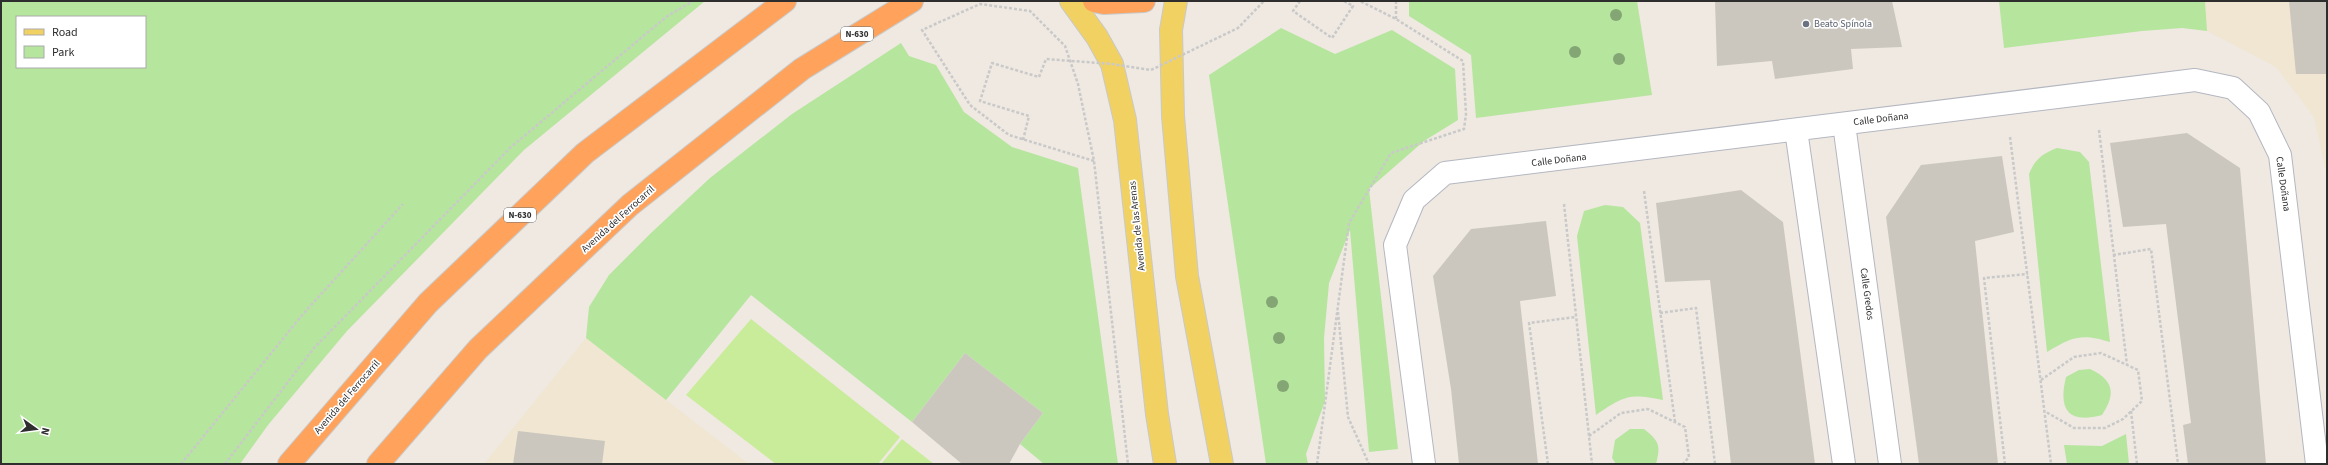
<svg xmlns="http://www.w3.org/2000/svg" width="2328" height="465" font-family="'Source Sans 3',sans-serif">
	<rect width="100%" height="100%" fill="#efe9e1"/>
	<path fill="#f0e6d1" d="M2205 1H2327V176L2314 117 2276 67 2207 31Z
		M586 338 749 464H484Z"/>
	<path fill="#b6e59e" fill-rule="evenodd" d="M1 1H705L524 150 347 331 268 425 240 464H1ZM17 17H145V67H17Z
		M1409 1H1637L1652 95 1476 118 1471 55 1409 16Z
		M1999 1H2205L2207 31 2182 28 2142 31 2004 48Z
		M1281 28 1335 54 1392 30 1455 69 1458 120 1424 141 1369 189 1398 449 1369 452 1350 230 1329 283 1324 338 1325 401 1306 454 1308 464H1266L1209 75Z
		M901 43 909 56 936 65 964 112 1012 147 1078 168 1118 464H1044L1020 444 1043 413 965 353 912 422 751 295 666 400 586 338 589 307 609 275 651 233 710 178 792 114Z
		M2057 148 2080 152 2089 162 2110 342C2081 333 2072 337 2047 352L2029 174C2035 159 2042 154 2057 148Z
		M1605 205 1623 207 1640 223 1663 400C1629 393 1624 396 1596 415L1577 236 1584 211Z
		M2090 369C2114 380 2116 394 2102 415 2068 424 2058 410 2066 377L2079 370Z
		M1630 429H1644C1659 441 1661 445 1656 464H1616L1612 458 1615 440Z
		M2126 434 2129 464H2067L2064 445 2102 446Z"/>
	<path fill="#c9ec9a" d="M751 319 900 437 878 464H776L686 395Z
		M902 439 934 464H881Z"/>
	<path fill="#cbc7bf" d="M1715 1H1892L1902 47 1851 49 1853 69 1775 79 1772 61 1717 66Z
		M2289 1H2327V74H2296Z
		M2187 133 2240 168 2266 464H2188L2183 425 2191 423 2166 224 2123 227 2110 143Z
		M2002 156 2014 232 1975 241 1998 464H1919L1886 217 1921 165Z
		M1741 190 1783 222 1815 464H1731L1710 280 1665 282 1656 203Z
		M1546 221 1556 296 1520 301 1538 464H1459L1451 389 1433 276 1471 229Z
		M965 353 1043 413 1020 444 1009 464H962L912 422Z
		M518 431 605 441 602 464H513Z"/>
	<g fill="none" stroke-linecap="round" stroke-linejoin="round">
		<g stroke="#b4b7c1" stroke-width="24">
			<path id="minor" d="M1844 124 1890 464
				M1796 130 1844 464
				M1424 464 1395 245 1414 200 1445 173 2195 80 2233 88 2259 112 2280 155 2317 464"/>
		</g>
		<g stroke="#c9c9c9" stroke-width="24">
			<path id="major" d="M1071 1 1097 37 1112 64 1125 120 1157 414 1165 464
				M1176 1 1171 30 1173 116 1187 276 1222 464"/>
		</g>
		<g stroke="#c9c9c9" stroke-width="24">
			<path id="highway" d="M1094 1 1104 3 1144 1
				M289 464 428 303 585 153 785 1
				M378 464 478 349 630 205 802 69 912 1"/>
		</g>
		<path stroke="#c9c9c9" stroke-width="2.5" stroke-dasharray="3 2" stroke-linecap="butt" d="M1300 1 1293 11 1332 38 1353 6 1344 1
			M1396 19V1
			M2099 130 2127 365
			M2010 137 2051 464
			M1023 140 1029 116 980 101 992 63 1039 77
			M1094 161 1009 135 970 105 922 30 980 4 1030 11 1065 46 1078 84 1094 161 1128 464
			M1644 191 1675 422
			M1564 204 1592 464
			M2113 255 2151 249 2178 464
			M1338 312 1348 417 1369 464
			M1660 313 1696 308 1715 464
			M2041 380 2074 357 2101 353 2138 370 2142 401 2123 419 2105 428H2074L2046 412
			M2131 411 2137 464
			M1589 436 1621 413 1648 409 1685 427 1689 457 1683 464
			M181 464 303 314 403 204
			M225 464 314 348 511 147 666 17 693 1
			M1317 464 1349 223 1391 153 1464 129 1466 114 1463 61 1396 19 1360 1
			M1548 464 1529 323 1576 317
			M2005 464 1984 278 2028 274"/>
		<use href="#minor" stroke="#fff" stroke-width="22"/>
		<use href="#major" stroke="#f2d163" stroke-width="22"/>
		<use href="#highway" stroke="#ffa35c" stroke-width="22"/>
		<path stroke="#c9c9c9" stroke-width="2.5" stroke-dasharray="3 2" stroke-linecap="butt" d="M1039 77 1046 59 1112 64 1151 70 1238 28 1264 1"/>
	</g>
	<g fill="#84a574">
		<circle cx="1616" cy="15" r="6"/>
		<circle cx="1575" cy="52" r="6"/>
		<circle cx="1619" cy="59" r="6"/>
		<circle cx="1272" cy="302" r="6"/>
		<circle cx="1279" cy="338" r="6"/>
		<circle cx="1283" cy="386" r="6"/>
	</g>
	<circle fill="#6b7280" stroke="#fff" stroke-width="1.5" cx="1806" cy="24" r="4"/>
	<g text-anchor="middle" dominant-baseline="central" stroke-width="3.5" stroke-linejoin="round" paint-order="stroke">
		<g fill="#fff" stroke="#6d6d6d" stroke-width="1">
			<rect x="841" y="27" width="32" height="14" rx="3"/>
			<rect x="504" y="208" width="32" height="14" rx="3"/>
		</g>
		<g font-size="9" font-weight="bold" fill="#2e2e2e">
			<text x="857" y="34">N-630</text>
			<text x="520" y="215">N-630</text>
		</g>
		<g font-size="10" fill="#5b616d" stroke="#fff" text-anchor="start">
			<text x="1814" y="24">Beato Spínola</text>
		</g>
		<g font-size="10" fill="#2e2e2e" stroke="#fff">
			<text transform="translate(1881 119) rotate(-7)">Calle Doñana</text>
			<text transform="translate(1559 160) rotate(-7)">Calle Doñana</text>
			<text transform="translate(2283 184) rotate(82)">Calle Doñana</text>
			<text transform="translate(618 219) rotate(-42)">Avenida del Ferrocarril</text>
			<text transform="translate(1137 226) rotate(-96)">Avenida de las Arenas</text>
			<text transform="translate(1867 294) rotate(82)">Calle Gredos</text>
			<text transform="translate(347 397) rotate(-49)">Avenida del Ferrocarril</text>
		</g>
	</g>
	<rect width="2328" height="465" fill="none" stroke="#2e2e2e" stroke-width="4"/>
	<rect x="16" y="16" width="130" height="52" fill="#ffffff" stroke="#ababab"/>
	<rect x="24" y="29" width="20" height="6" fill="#f2d163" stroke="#ababab"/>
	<text x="52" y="36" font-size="12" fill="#2e2e2e">Road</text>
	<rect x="24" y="46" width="20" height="12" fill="#b6e59e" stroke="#ababab"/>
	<text x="52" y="56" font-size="12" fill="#2e2e2e">Park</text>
	<g transform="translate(36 429) rotate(104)" stroke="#ffffff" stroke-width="3" paint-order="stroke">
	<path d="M0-3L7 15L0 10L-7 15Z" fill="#2e2e2e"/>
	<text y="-6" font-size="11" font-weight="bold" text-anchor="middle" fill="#2e2e2e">N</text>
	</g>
</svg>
